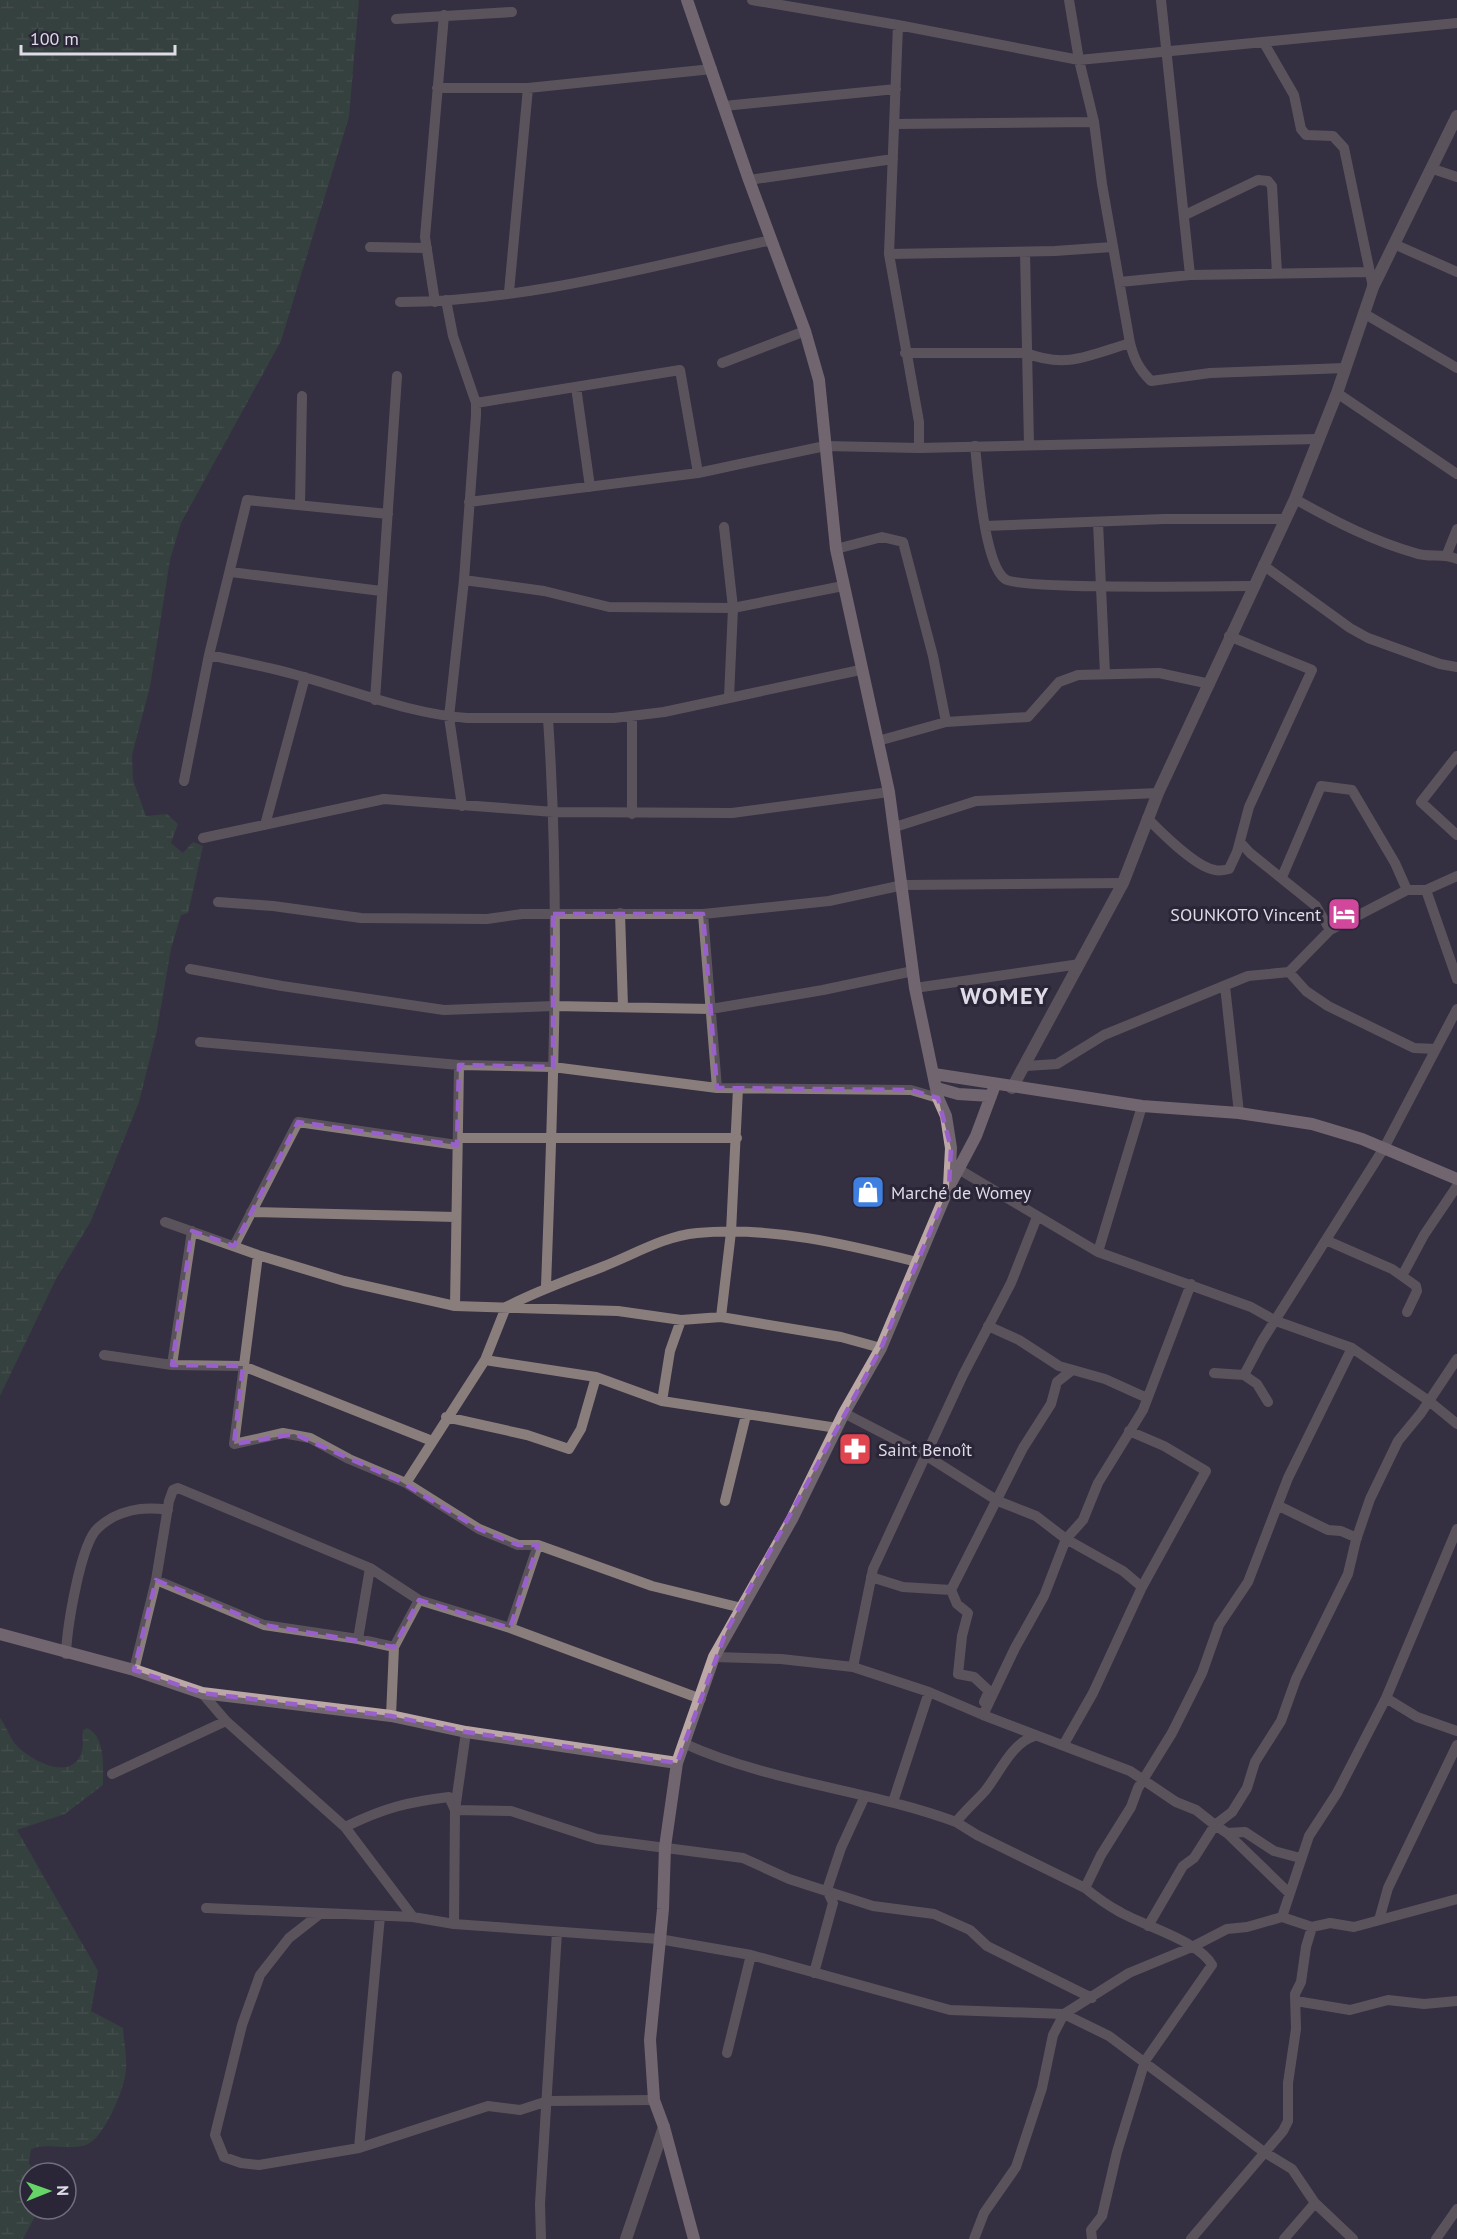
<svg xmlns="http://www.w3.org/2000/svg" width="1457" height="2239" font-family="'PT Sans',sans-serif">
	<defs>
		<pattern id="wetland-marsh" width="20" height="14" patternUnits="userSpaceOnUse" patternTransform="scale(1.5)"><rect width="20" height="14" fill="#36573c"/><path d="M1 5h8M5 5V1M11 12h8M15 12V8" fill="none" stroke="#536f58"/></pattern>
	</defs>
	<rect width="100%" height="100%" fill="#342f41"/>
	<path fill="url(#wetland-marsh)" d="M0 0H359L349 117 281 341 181 523 170 560 150 687 132 755 133 780 146 816 167 814 178 824 171 843 183 853 193 842 203 846 188 913 181 915 171 949 157 1030 139 1102 91 1221 56 1279 0 1396Z
		M0 1718C7 1727 10 1739 17 1746 31 1760 70 1782 81 1754 84 1746 82 1738 83 1730L87 1728C106 1736 103 1768 103 1785L65 1814 17 1830 98 1971 91 2011 123 2028C124 2041 127 2056 126 2070 125 2088 104 2139 86 2145 68 2151 49 2142 31 2149L29 2163 35 2173H30V2209H39L23 2239H0Z"/>
	<g fill="none" stroke-linecap="round" stroke-linejoin="round">
		<path stroke="#8a7e7c" stroke-width="10" d="M752 0 898 25 1079 60 1457 23
			M1069 0 1079 60 1094 122 1102 184 1130 343C1134 359 1139 369 1151 381L1210 373 1346 368
			M1161 0 1190 275
			M396 19 512 12
			M898 25 889 254 919 422V448
			M1264 43 1294 95 1301 129 1306 135 1333 136 1344 148 1373 287
			M437 88H528L712 69
			M724 106 896 89
			M894 124 1094 122
			M1433 169 1457 177
			M749 180 893 159
			M1185 215 1258 180 1268 181 1272 186 1277 273
			M1394 244 1457 272
			M370 247 427 248
			M1025 252 1029 445
			M889 254 1055 251 1112 247
			M1120 282 1190 275 1370 272
			M509 292 528 88
			M446 300 453 336 476 403V415L464 580 449 717 462 806
			M400 302C524 302 651 266 772 240
			M435 302 425 237 444 15
			M1365 314 1457 368
			M905 353H1026C1067 369 1090 355 1130 343
			M722 363 805 331
			M576 387 590 487
			M1337 393 1457 474
			M476 403 680 370 698 473
			M975 446C978 473 984 564 1005 579 1020 590 1219 586 1252 586
			M1295 499C1334 521 1373 541 1415 553 1429 558 1443 553 1457 559
			M469 502 698 473 825 446 919 448 1319 439
			M300 505 302 396
			M1098 522 1105 674
			M985 526 1164 519H1284
			M724 527 733 608 729 698
			M836 549 882 537 903 542 933 656 946 722
			M1447 554 1457 529
			M1263 565 1350 628 1368 638 1440 664 1457 667
			M231 572 381 591
			M464 580 544 591 609 607 733 608 843 586
			M209 655C241 662 275 668 307 678 360 693 412 714 467 718H614L664 712 860 670
			M375 700 397 376
			M878 741 946 722 1028 717 1059 682 1078 675 1159 673 1210 684
			M1457 756 1421 802 1457 835
			M184 781 209 655 247 500 388 514
			M632 814V716
			M1147 818C1161 832 1195 867 1215 870 1219 871 1225 870 1229 869L1237 852 1249 807 1312 670 1229 636
			M265 825 305 677
			M895 827 976 801 1158 793
			M203 838 384 799 554 812 732 813 889 792
			M1240 842 1250 853 1316 906 1330 930
			M1282 877 1321 786 1352 790 1395 863 1407 890
			M1426 890 1457 979
			M218 902 273 906 361 918 487 919 522 914H703L829 901 903 885 1123 883
			M620 913 623 1007
			M703 914 717 1088
			M190 969 282 986 444 1010 554 1006 711 1009 823 990 913 971
			M1289 972 1306 991 1328 1006 1414 1048 1436 1049
			M1225 986 1239 1113
			M915 988 1080 964
			M200 1042 459 1065 553 1067 717 1088 911 1090 938 1098
			M1026 1066 1057 1064 1104 1035 1248 976 1289 972 1330 930 1407 890H1426L1457 876
			M458 1138H737
			M960 1170 1098 1252 1251 1307 1276 1321 1352 1348 1429 1401 1457 1424
			M251 1212 456 1217
			M165 1222 258 1255 344 1281 455 1306 618 1311 681 1320 721 1317 841 1337 881 1348
			M1328 1241 1392 1269 1402 1276 1424 1235 1457 1186
			M234 1246 298 1122 457 1145
			M1098 1252 1142 1106
			M258 1255 234 1444 283 1433 310 1438 349 1459 406 1483 479 1529 518 1545H538L652 1586 742 1608
			M1402 1276 1416 1286 1417 1291 1407 1312
			M1191 1284 1143 1410 1098 1483 1083 1520 1066 1539 1044 1596 1015 1648 983 1715 1130 1771 1176 1802 1196 1810 1215 1825 1232 1812 1247 1788 1255 1762 1281 1721 1296 1679 1348 1574 1356 1540 1370 1499 1398 1441 1421 1413 1457 1359
			M546 1286C553 1097 561 907 548 719
			M455 1306 459 1065
			M721 1317 731 1232 738 1088
			M988 1326 1019 1340 1059 1366 1105 1379 1147 1398
			M104 1355 172 1365 243 1366 432 1441
			M485 1360 596 1377 662 1401 837 1428
			M172 1365 192 1231
			M1214 1373 1244 1375 1262 1341 1384 1148 1457 1009
			M1244 1375 1257 1384 1268 1402
			M662 1401 670 1351 681 1320
			M844 1413 925 1455 998 1501 1036 1516 1066 1539 1123 1571 1142 1587
			M446 1417 527 1435 569 1449 581 1429 596 1377
			M406 1483 485 1360 506 1307C539 1290 568 1280 602 1267 633 1255 664 1236 697 1233 770 1226 846 1244 917 1262
			M725 1501 746 1415
			M1279 1506 1328 1530 1341 1531 1357 1538
			M871 1577 903 1587 951 1590
			M156 1580 264 1625 358 1639 394 1647
			M510 1628 538 1545
			M358 1639 370 1568
			M66 1654C67 1629 80 1544 98 1528 117 1510 143 1506 168 1510
			M714 1657 781 1659 853 1667 929 1692 983 1715
			M853 1667 873 1569 963 1375 1011 1283 1037 1217
			M134 1670 156 1580 169 1501 173 1490 178 1488 370 1568 419 1600 510 1628 701 1699
			M202 1693 226 1721 345 1827 413 1917
			M1386 1698 1417 1717 1457 1731
			M984 1702 989 1691 974 1677 958 1674 962 1636 968 1613 957 1604 951 1590 1023 1448 1051 1404 1057 1382 1071 1371
			M391 1716 394 1647 419 1600
			M683 1743C771 1783 866 1789 956 1822 965 1811 976 1801 985 1791 999 1774 1012 1742 1035 1736
			M1064 1744 1093 1693 1142 1587 1206 1471 1164 1446 1129 1431
			M112 1774 226 1721
			M893 1802 929 1692
			M956 1822 977 1835 1085 1888
			M345 1827C384 1808 407 1802 449 1797L455 1810 511 1811 597 1839 743 1858 789 1879 873 1906 934 1914 970 1930 987 1946 1092 1998
			M1227 1833 1289 1893
			M206 1908 413 1917 454 1924 659 1939 751 1955 950 2010 1064 2014 1109 2036 1264 2152 1292 2169 1315 2203 1353 2239
			M321 1913 289 1938 260 1975 242 2025 215 2135 224 2157 241 2163 259 2165 359 2148 488 2106 520 2110 548 2101 654 2100
			M1282 1917 1309 1836 1337 1793 1386 1698 1457 1529
			M1379 1920 1388 1888 1457 1745
			M454 1924 455 1810 466 1732
			M1148 1926 1183 1866 1194 1858 1215 1825 1227 1833 1245 1832 1274 1851 1300 1858
			M814 1973 833 1903 827 1890 841 1848 865 1796
			M1296 2001 1350 2010 1388 2000 1424 2004 1457 2001
			M727 2053 751 1955
			M359 2148 380 1916
			M541 2239 540 2204 557 1932
			M974 2239 984 2213 1016 2167 1042 2088 1053 2035 1064 2014 1129 1973 1192 1947 1227 1929 1247 1927 1282 1917 1312 1927 1330 1923 1354 1927 1457 1899
			M1092 2239 1091 2230 1102 2216 1117 2152 1145 2061 1212 1965C1199 1941 1144 1926 1120 1912 1107 1905 1096 1897 1085 1888L1101 1855 1131 1807 1138 1788 1172 1733 1202 1673 1219 1625 1248 1582 1288 1478 1352 1348
			M1191 2239 1283 2131 1288 2121V2083L1296 2029 1295 1994 1301 1982 1306 1947 1312 1927
			M1284 2239 1315 2203
			M1436 2239 1457 2209"/>
		<path stroke="#8a7e7c" stroke-width="12" d="M1012 1088 1123 883 1158 793 1295 499 1337 393 1373 287 1457 116
			M626 2239 664 2127"/>
		<path stroke="#bba8a6" stroke-width="12" d="M687 0 749 180 805 331 819 380 836 549 889 792 915 988 938 1098 946 1116 951 1148 949 1186
			M934 1074 1142 1106 1239 1113 1312 1124 1362 1139 1457 1179
			M937 1088 958 1094 991 1096
			M0 1634 134 1670 202 1693 391 1716 466 1732 677 1763
			M694 2239 664 2127 654 2100 650 2040 663 1909 665 1847 677 1763 714 1657 792 1519 844 1413 881 1348 949 1187 976 1136 995 1085"/>
	</g>
	<path d="M0 0H1457V2239H0ZM553 914H703L717 1088 911 1090 938 1098 951 1148 949 1187 881 1348 726 1632 677 1763 466 1732 391 1716 202 1693 134 1670 156 1580 264 1625 394 1647 419 1600 510 1628 538 1545H518L479 1529 400 1481 294 1434 234 1444 243 1366 172 1365 192 1231 234 1246 298 1122 457 1145 459 1065 553 1067Z" fill="#342f41" fill-opacity=".55" fill-rule="evenodd"/>
	<path fill="none" stroke="#9960cb" stroke-width="4.5" stroke-dasharray="12 8" stroke-linejoin="round" d="M553 914H703L717 1088 911 1090 938 1098 951 1148 949 1187 881 1348 726 1632 677 1763 466 1732 391 1716 202 1693 134 1670 156 1580 264 1625 394 1647 419 1600 510 1628 538 1545H518L479 1529 400 1481 294 1434 234 1444 243 1366 172 1365 192 1231 234 1246 298 1122 457 1145 459 1065 553 1067Z"/>
	<defs>
		<g id="hotel-square" transform="scale(1.725)"><rect x="-9" y="-9" width="18" height="18" rx="4" fill="#d1479c" stroke="#2a2537"/><path d="M-6-4.5h1.5V1H6V5H4.5V3h-9V5H-6ZM-4 0a1.8 1.8 0 1 1 3.6 0ZM.5 0V-2.5h3Q6-2.5 6 0Z" fill="#fff"/></g>
		<g id="shop-square" transform="scale(1.725)"><rect x="-9" y="-9" width="18" height="18" rx="4" fill="#3f7fe0" stroke="#2a2537"/><path d="M-5-2.5h2.3a2.7 3.5 0 0 1 5.4 0H5L5.5 6h-11ZM-1.5-2.5h3a1.5 2.3 0 0 0-3 0Z" fill="#fff"/></g>
		<g id="pharmacy-square" transform="scale(1.725)"><rect x="-9" y="-9" width="18" height="18" rx="4" fill="#e0444e" stroke="#2a2537"/><path d="M-2-6h4v4h4v4h-4v4h-4v-4h-4v-4h4Z" fill="#fff"/></g>
	</defs>
	<g fill-rule="evenodd">
		<use href="#hotel-square" x="1344" y="914"/>
		<use href="#shop-square" x="868" y="1192"/>
		<use href="#pharmacy-square" x="855" y="1449"/>
	</g>
	<g text-anchor="middle" dominant-baseline="central" stroke-width="6" stroke-linejoin="round" paint-order="stroke">
		<g font-size="18" fill="#dfdbe7" stroke="#2a2537" text-anchor="start">
			<text x="1321" y="914" text-anchor="end">SOUNKOTO Vincent</text>
			<text x="891" y="1192">Marché de Womey</text>
			<text x="878" y="1449">Saint Benoît</text>
		</g>
		<g font-size="24" font-weight="bold" letter-spacing="1.5" fill="#dfdbe7" stroke="#2a2537">
			<text x="1005" y="995">WOMEY</text>
		</g>
	</g>
	<g transform="translate(48 2191) rotate(89)"><circle r="28" fill="#2a2537" stroke="#726e7d" stroke-width="1.5"/>
	<path d="M0-4.5L10 22L0 15L-10 22Z" fill="#66d466"/>
	<text y="-9" font-size="16" font-weight="bold" text-anchor="middle" fill="#dfdbe7">N</text>
	</g>
	<path d="M21 45v9h154v-9" fill="none" stroke="#dfdbe7" stroke-width="3"/>
	<text x="30" y="45" font-size="18" fill="#dfdbe7" stroke="#2a2537" stroke-width="4.5" paint-order="stroke">100 m</text>
</svg>
